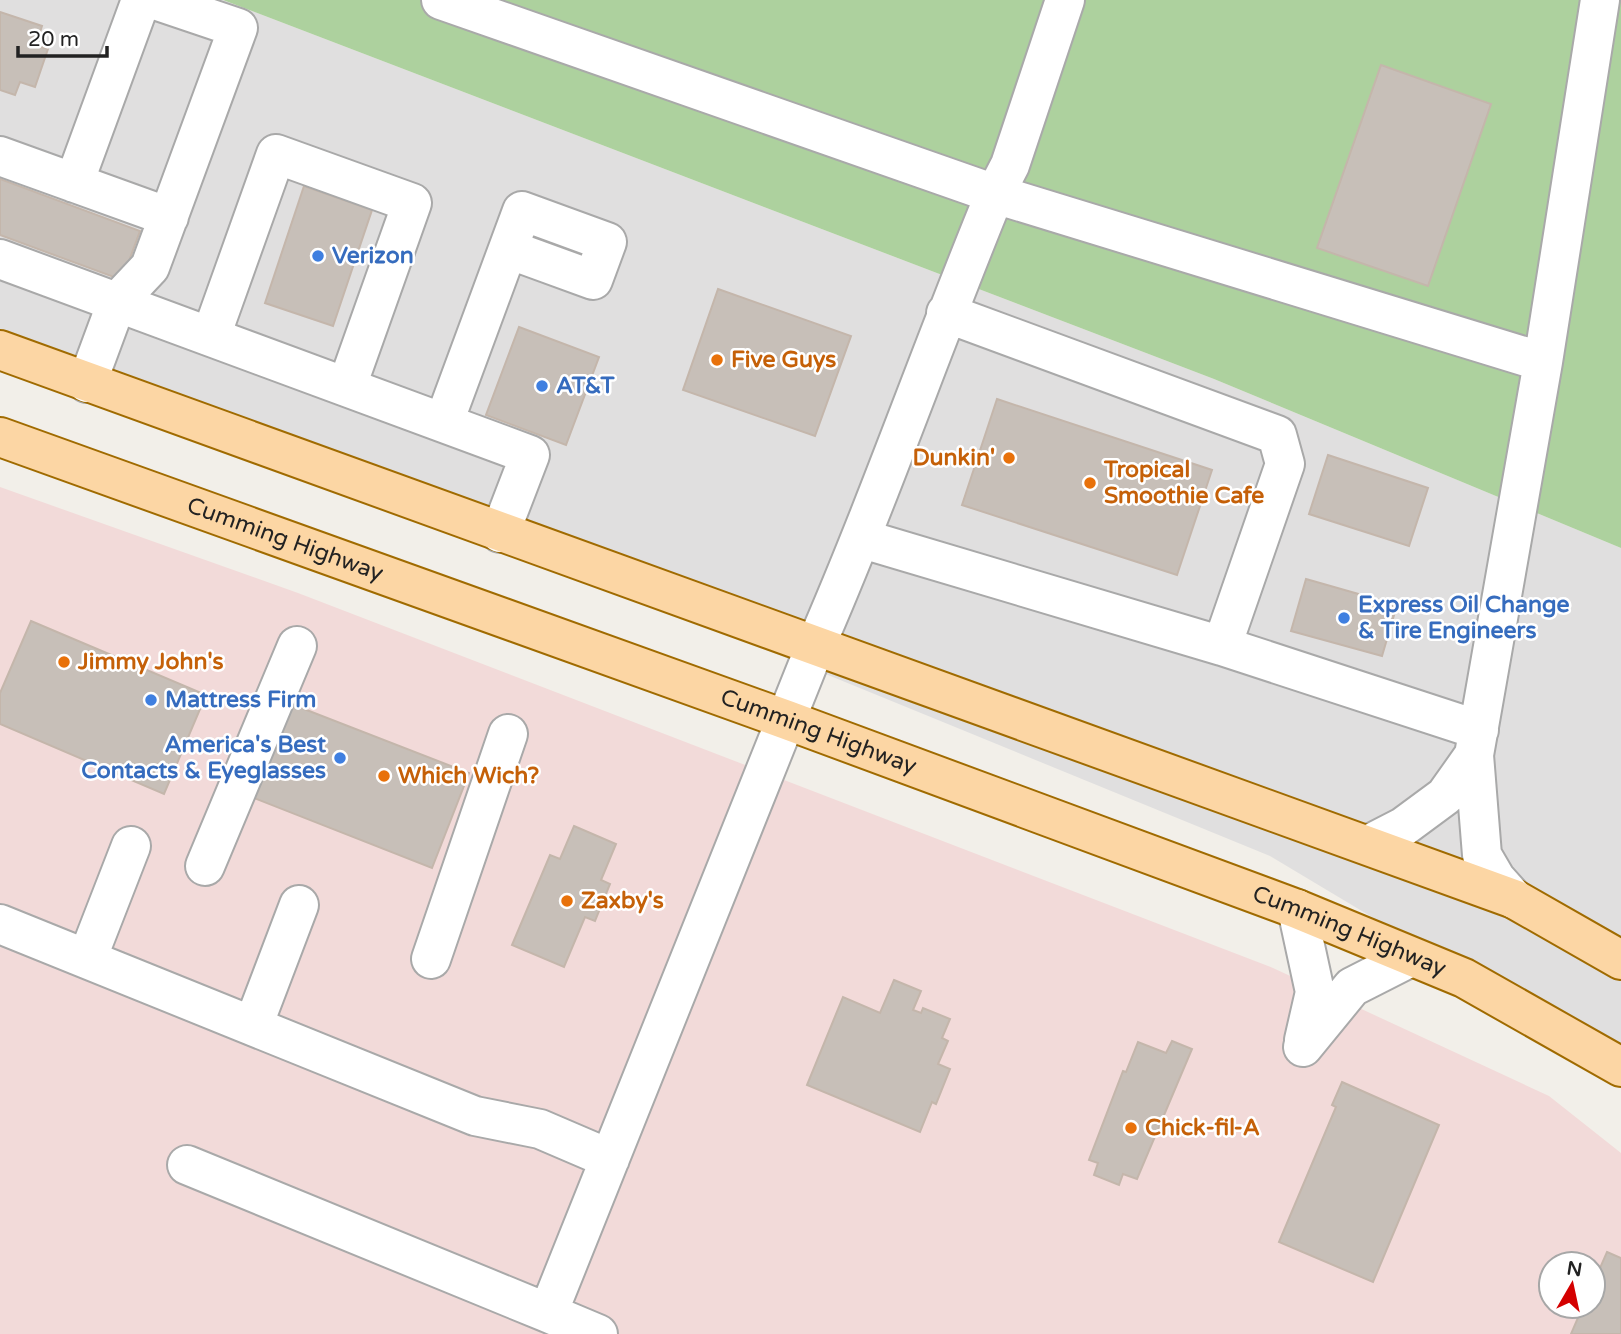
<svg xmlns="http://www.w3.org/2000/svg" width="1621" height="1334" font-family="'Varela Round',sans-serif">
	<rect width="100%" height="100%" fill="#f2efe9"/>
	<path fill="#e0dfdf" d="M0 0H223L1214 379 1621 548V1066L1270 856 0 336Z"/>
	<path fill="#f2dad9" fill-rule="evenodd" d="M0 487 298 593 1273 968 1549 1096 1621 1153V1334H0ZM1551 1264H1593V1306H1551Z"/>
	<path fill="#add19e" d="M223 0H1621V548L1214 379Z"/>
	<path fill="#c7bfb8" stroke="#c4b6ab" stroke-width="2" d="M0 12 42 26 36 45 48 49 35 87 20 82 15 95 0 90Z
		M1381 65 1491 104 1428 286 1317 248Z
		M0 179 140 231 122 280 0 235Z
		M304 186 372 210 333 326 265 303Z
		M718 289 851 336 815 436 683 390Z
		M519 327 599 357 566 445 486 415Z
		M997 399 1212 470 1177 575 962 505Z
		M1328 455 1428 488 1409 546 1309 514Z
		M1306 579 1397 605 1382 656 1291 631Z
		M31 621 206 695 164 794 0 724V693Z
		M286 702 469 773 432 868 249 796Z
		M574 826 616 844 601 880 610 884 595 921 585 917 564 967 512 945 550 855 560 859Z
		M894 980 921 991 913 1010 921 1013 923 1008 950 1019 942 1038 948 1041 938 1064 950 1069 936 1104 932 1102 920 1132 807 1085 843 997 880 1013Z
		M1172 1041 1192 1049 1137 1179 1123 1174 1119 1185 1094 1175 1098 1163 1089 1160 1123 1071 1126 1072 1138 1042 1166 1053Z
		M1342 1082 1439 1125 1373 1282 1279 1242 1336 1107 1332 1105Z
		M1607 1252 1621 1258V1334H1571L1583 1306H1593V1284Z"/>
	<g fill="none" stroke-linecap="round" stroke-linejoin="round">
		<g stroke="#a9a9a9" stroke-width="42">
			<path id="minor" d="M1065 0 1010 165 995 194 1543 362
				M0 156 169 217
				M74 183 141 0
				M0 259 530 455 500 533
				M211 336 276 154 412 203 347 386
				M87 383 117 302 150 267 238 28 155 0
				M444 422 522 211 607 242 593 280 508 249
				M863 539 1222 646 1285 464 1277 435 946 313
				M1222 646 1479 730
				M1474 755 1543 362 1600 0
				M1368 845 1403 827 1445 796 1474 755 1482 855 1496 879 1514 899
				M205 866 297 646
				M1297 909 1315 992 1304 1040
				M0 924 475 1116 540 1129 610 1159
				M87 959 131 846
				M431 959 508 734
				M253 1026 299 905
				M1303 1047 1352 987 1411 957
				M187 1165 548 1313 815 647C880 498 933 344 995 194L441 0
				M548 1313 598 1334"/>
		</g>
		<g stroke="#a06b00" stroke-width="42">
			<g id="major">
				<path d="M0 350 1514 899 1621 960"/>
				<path id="s1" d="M0 437 787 720 1297 909 1464 978 1621 1067"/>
			</g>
		</g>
		<use href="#minor" stroke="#fff" stroke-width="38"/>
		<use href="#major" stroke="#fcd6a4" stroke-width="38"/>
	</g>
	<g fill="#3f7fe0" stroke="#fff" stroke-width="2.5">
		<circle cx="318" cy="256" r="7"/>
		<circle cx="542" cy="386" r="7"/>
		<circle cx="1344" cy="618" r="7"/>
		<circle cx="151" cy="700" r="7"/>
		<circle cx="340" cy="758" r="7"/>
	</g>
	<g fill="#e8710a" stroke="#fff" stroke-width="2.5">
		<circle cx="717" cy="360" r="7"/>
		<circle cx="1009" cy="458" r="7"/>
		<circle cx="1090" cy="483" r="7"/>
		<circle cx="64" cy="662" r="7"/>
		<circle cx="384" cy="776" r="7"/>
		<circle cx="567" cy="901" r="7"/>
		<circle cx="1131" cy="1128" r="7"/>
	</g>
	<g text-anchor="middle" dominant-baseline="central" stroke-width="5" stroke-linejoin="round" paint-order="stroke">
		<g font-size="23" font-weight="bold" fill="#366cbe" stroke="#fff" text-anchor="start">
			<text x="332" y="256">Verizon</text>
			<text x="556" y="386">AT&amp;T</text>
			<text x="1358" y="605">Express Oil Change<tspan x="1358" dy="26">&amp; Tire Engineers</tspan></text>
			<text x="165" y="700">Mattress Firm</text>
			<text x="326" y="745" text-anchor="end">America's Best<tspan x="326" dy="26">Contacts &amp; Eyeglasses</tspan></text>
		</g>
		<g font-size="23" font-weight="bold" fill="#c56008" stroke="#fff" text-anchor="start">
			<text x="731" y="360">Five Guys</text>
			<text x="995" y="458" text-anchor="end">Dunkin'</text>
			<text x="1104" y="470">Tropical<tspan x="1104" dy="26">Smoothie Cafe</tspan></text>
			<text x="78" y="662">Jimmy John's</text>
			<text x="398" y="776">Which Wich?</text>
			<text x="581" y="901">Zaxby's</text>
			<text x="1145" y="1128">Chick-fil-A</text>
		</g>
		<g font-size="23" fill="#222" stroke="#fff">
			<text stroke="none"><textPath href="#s1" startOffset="303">Cumming Highway</textPath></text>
			<text stroke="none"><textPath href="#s1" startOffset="870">Cumming Highway</textPath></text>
			<text stroke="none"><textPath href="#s1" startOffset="1437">Cumming Highway</textPath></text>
		</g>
	</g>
	<g transform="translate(1572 1285) rotate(9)"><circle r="33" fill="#ffffff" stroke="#a7a7a7" stroke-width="2"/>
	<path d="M0-5L12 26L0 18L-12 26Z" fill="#d40000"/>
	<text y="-10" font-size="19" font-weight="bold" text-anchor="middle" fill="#222222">N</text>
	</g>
	<path d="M18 46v10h89v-10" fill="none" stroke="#222222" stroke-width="3.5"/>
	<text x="28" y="46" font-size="21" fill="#222222" stroke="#ffffff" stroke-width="5" paint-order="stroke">20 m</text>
</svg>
